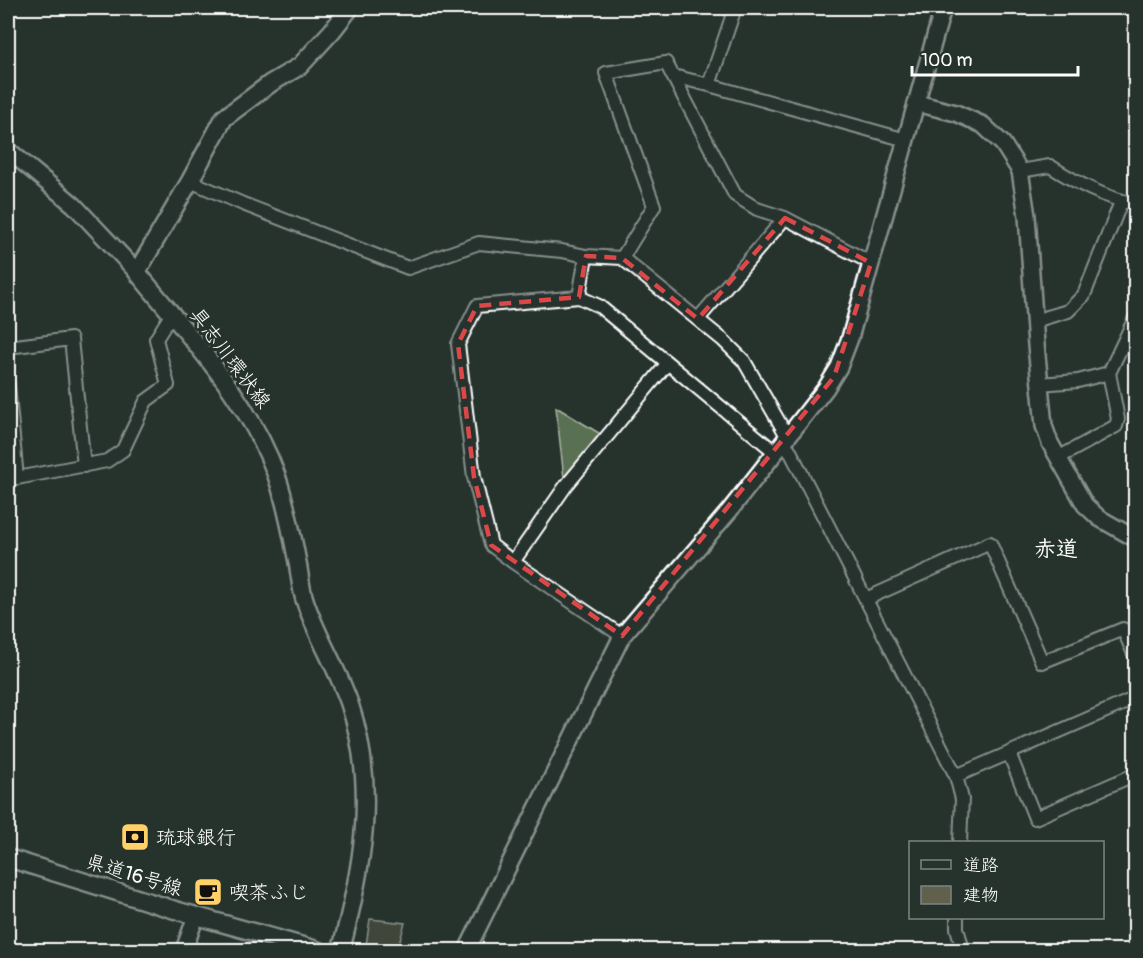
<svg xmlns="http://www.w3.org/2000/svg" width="1143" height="958" font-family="Pangolin,'Klee One',sans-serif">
	<rect width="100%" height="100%" fill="#26332d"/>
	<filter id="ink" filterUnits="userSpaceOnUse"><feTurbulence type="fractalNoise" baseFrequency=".0167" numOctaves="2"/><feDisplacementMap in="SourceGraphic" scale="12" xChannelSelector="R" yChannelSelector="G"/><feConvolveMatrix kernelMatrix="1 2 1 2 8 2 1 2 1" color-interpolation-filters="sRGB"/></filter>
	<g filter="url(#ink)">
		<path fill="#5a6f52" stroke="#acb7a8" stroke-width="1.5" d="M556 407 607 438 565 487Z"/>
		<path fill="#61604c" stroke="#fff" stroke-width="1.5" d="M370 919 405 923 397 951H388L366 945Z"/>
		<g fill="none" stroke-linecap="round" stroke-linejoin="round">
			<g stroke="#fff" stroke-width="16">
				<path id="minor" d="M673 76 709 85 906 140
					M709 85 735 8
					M1020 171 1050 166C1077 183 1104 198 1136 204
					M190 181 243 204 408 268 479 243 562 251 586 256 622 258 723 340 744 361 787 436
					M622 258 654 206 606 73 666 63 735 195 757 209 785 218 871 263
					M579 297 586 256
					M698 319 785 218
					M1034 321 1068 311 1084 295 1121 202
					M8 347 71 339 84 466
					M1039 384 1078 381 1109 373 1136 316
					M8 385 17 478 107 461 123 450 146 401 168 385 156 339 171 315
					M783 441 789 449 956 776 962 799 960 842
					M1058 458 1116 426 1118 419 1109 373
					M513 562 565 487 667 364
					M866 599 990 543 1042 662 1123 629 1136 658
					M622 636 513 562 491 545 474 477 458 344 477 306 579 297 599 306 775 452
					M1009 753 1035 818 1136 774
					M956 776 1136 698
					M957 918V928L963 950"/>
			</g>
			<g stroke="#fff" stroke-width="20">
				<path id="tertiary" d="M916 103 956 113 983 125 1003 144 1020 171 1027 216 1036 345 1044 426 1050 443 1085 505 1099 518 1136 539
					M8 150 74 205 137 272
					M184 950 196 916
					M467 950 622 636 730 510 826 388 839 367 850 338 943 8"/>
			</g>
			<g stroke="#fff" stroke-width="21">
				<path id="secondary" d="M8 858 175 910 317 950
					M341 950C362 866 378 791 350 705 338 669 317 637 305 601 301 590 300 577 298 565 292 535 287 506 277 477 249 398 189 337 137 272L190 181 224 118 271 83 300 66 332 31 350 8"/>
			</g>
			<use href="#minor" stroke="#26332d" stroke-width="12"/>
			<use href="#tertiary" stroke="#26332d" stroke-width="15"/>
			<use href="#secondary" stroke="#26332d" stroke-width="16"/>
		</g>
	</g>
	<path d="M0 0H1143V958H0ZM785 218 871 263 834 377 622 636 491 545 474 477 458 344 477 306 579 297 586 256 622 258 698 319Z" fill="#26332d" fill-opacity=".55" fill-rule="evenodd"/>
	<path fill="none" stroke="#dc4848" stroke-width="4.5" stroke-dasharray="12 8" stroke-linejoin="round" d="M785 218 871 263 834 377 622 636 491 545 474 477 458 344 477 306 579 297 586 256 622 258 698 319Z"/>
	<defs>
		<g id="bank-square" transform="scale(1.5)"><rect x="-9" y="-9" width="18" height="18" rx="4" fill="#ffd166" stroke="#26332d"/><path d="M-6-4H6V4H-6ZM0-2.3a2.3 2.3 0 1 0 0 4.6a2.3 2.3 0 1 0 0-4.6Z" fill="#111"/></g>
		<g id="cafe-square" transform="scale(1.5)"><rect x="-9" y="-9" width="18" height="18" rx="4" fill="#ffd166" stroke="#26332d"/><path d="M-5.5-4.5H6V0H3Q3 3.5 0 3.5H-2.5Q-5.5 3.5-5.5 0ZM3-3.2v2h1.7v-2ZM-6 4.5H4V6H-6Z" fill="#111"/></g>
	</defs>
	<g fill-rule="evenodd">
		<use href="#bank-square" x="135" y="837"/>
		<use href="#cafe-square" x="208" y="892"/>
	</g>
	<g text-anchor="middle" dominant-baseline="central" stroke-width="6" stroke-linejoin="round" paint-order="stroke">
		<g font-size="20" fill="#fff" stroke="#26332d">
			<text transform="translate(230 358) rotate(53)">具志川環状線</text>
			<text transform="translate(134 875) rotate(17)">県道16号線</text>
		</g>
		<g font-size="20" fill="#fff" stroke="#26332d" text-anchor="start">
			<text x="156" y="837">琉球銀行</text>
			<text x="229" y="892">喫茶ふじ</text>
		</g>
		<g font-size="22" font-weight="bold" fill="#fff" stroke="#26332d">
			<text x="1056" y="549">赤道</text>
		</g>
	</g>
	<rect width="1143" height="958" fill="none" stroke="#26332d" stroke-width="30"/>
	<rect x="15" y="15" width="1113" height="928" fill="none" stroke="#fff" stroke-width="2" filter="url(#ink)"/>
	<rect x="909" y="841" width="195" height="78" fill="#26332d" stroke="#7d8581" stroke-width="1.5"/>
	<rect x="921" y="860" width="30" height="9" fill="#26332d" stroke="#7d8581" stroke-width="1.5"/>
	<text x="963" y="871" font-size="18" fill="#ffffff">道路</text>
	<rect x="921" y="886" width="30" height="18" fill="#61604c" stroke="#7d8581" stroke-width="1.5"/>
	<text x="963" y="901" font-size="18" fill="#ffffff">建物</text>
	<path d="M912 66v9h166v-9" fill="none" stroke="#ffffff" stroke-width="3"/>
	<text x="921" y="66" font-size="18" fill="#ffffff" stroke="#26332d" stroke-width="4.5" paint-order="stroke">100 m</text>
</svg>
